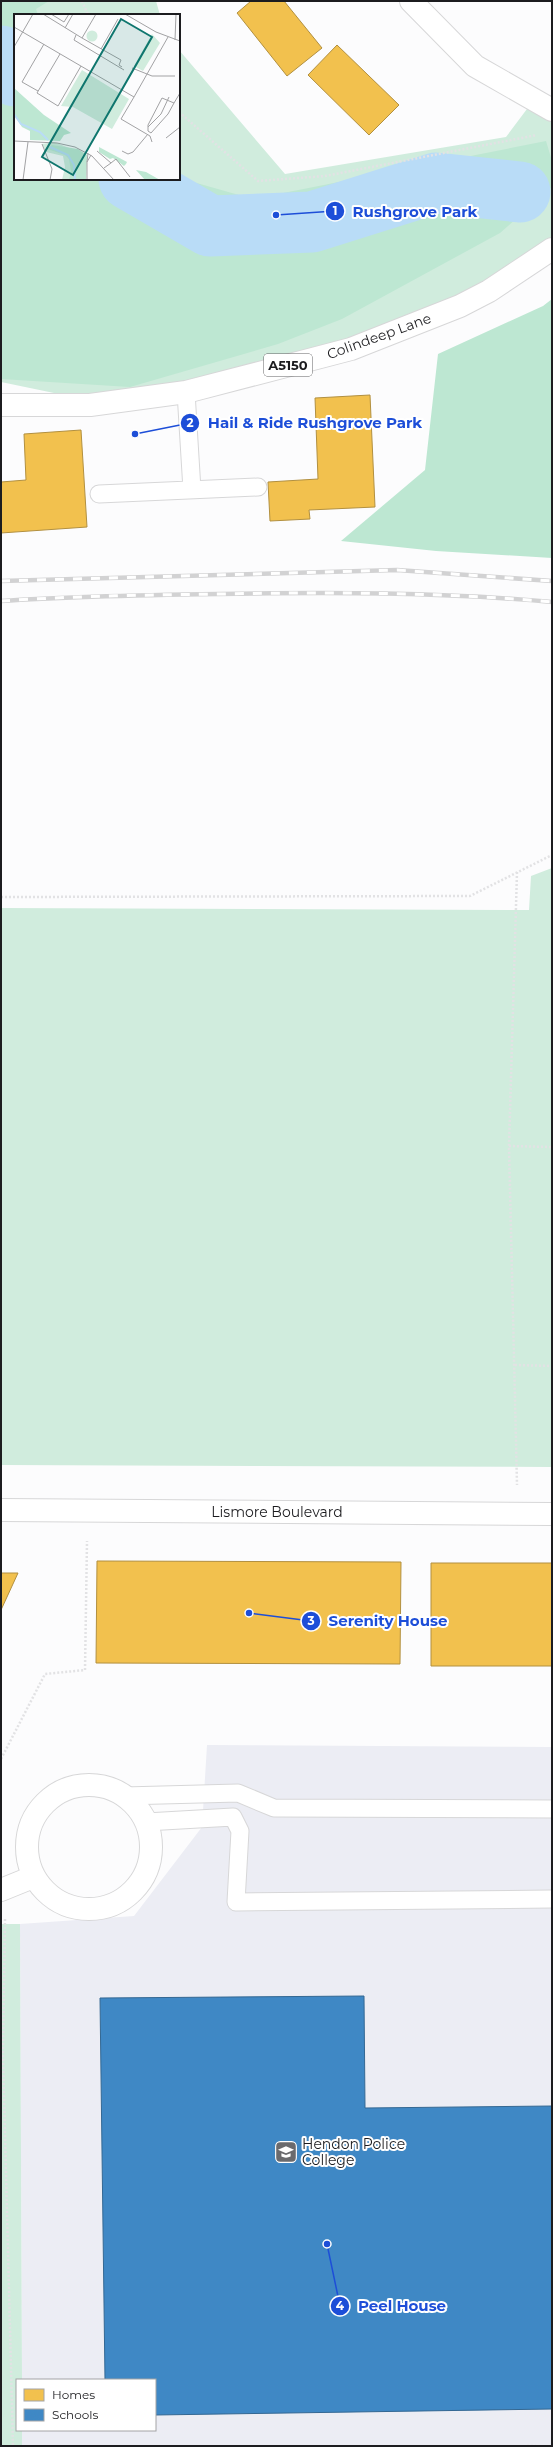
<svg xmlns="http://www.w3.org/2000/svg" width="553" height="2447" font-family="Montserrat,sans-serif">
	<rect width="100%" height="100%" fill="#fcfcfd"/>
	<path fill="#ecedf4" d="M207 1745 552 1747V2446H22V2430H155V2380H22L20 1924 134 1916 202 1827Z"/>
	<path fill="#d0ecdd" d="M1 1H156L160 15H15V179H179V50L285 174 506 137 533 101 552 112V251L429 321 107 404 1 382Z
		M552 868V1467L1 1465V908L529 910 531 876Z
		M1 1924H20L22 2380H17V2430H22V2446H1Z"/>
	<path fill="#bde7d2" d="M1 1H49L36 9 38 15H15V179L179 178 253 199 546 141 552 161V187L500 233 342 319 278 344 130 387 1 379Z
		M552 299V558L436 551 341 541 425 470 438 354 543 306Z"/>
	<path fill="#f2c14e" stroke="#b29040" d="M251 1H284L322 48 287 76 237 13Z
		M337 45 399 105 369 135 308 75Z
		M370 395 375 507 309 510 310 519 270 521 268 482 318 479 315 398Z
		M81 430 87 527 1 533V482L26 480 24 434Z
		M97 1561 401 1562 400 1664 96 1663Z
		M431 1563H552V1666H431Z
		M1 1573H18L1 1610Z"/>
	<path fill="#3f88c5" stroke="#346893" d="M364 1996 365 2108 552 2106V2409L155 2415V2380H105L100 1998Z"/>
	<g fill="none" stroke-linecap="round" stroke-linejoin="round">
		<path stroke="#b9dcf7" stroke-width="61" d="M1 56 15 76
			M129 179 210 226 312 222 436 183 520 192"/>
		<g stroke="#d7d7d8" stroke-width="19">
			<path id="lane" d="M186 392 192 490
				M99 494 258 487
				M124 1796 238 1793 274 1808 552 1809
				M146 1822 233 1817 240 1831 236 1902 552 1899"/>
		</g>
		<g stroke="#d7d7d8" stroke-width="24">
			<path id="street" d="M1 1510 552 1514
				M27 1847a62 62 0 1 1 124 0a62 62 0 1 1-124 0Z
				M1 1890 33 1877"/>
		</g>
		<g stroke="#d7d7d8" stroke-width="24">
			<path id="secondary" d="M411 1 475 66 552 110"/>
		</g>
		<g stroke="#d7d7d8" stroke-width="24">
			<path id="primary" d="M1 405H90L186 392 351 349 460 306 489 291 552 249"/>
		</g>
		<path stroke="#e2e2e4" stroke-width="2.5" stroke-dasharray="2 2" stroke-linecap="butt" d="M82 1 88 15
			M179 112 258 181 325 176 537 135
			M517 872 509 1146 517 1485
			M1 897 470 896 552 855
			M509 1146 552 1147
			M515 1365 552 1366
			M1 1759 45 1674 85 1670 87 1541
			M5 1919 3 2055 13 2446
			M527 2446H536"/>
		<use href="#lane" stroke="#fff" stroke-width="17"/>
		<use href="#street" stroke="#fff" stroke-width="22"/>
		<use href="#secondary" stroke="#fff" stroke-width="22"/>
		<use href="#primary" stroke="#fff" stroke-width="22"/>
		<g stroke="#d2d2d3" stroke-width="4.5">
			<path id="rail" d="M1 581 397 570 552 581
				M1 601C74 596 146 595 219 594 330 592 441 592 552 602"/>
		</g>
		<use href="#rail" stroke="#fff" stroke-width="3" stroke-dasharray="9" stroke-linecap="butt"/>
	</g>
	<defs>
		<g id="university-square" transform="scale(1.15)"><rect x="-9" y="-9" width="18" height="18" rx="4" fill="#6a6a6d" stroke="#fff"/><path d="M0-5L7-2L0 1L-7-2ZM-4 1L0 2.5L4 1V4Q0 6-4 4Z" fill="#fff"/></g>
	</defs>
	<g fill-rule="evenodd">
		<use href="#university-square" x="286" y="2152"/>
	</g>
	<g text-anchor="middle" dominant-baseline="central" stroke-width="4" stroke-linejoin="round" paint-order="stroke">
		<rect fill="#fff" stroke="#606062" stroke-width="1" x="264" y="354" width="48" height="22" rx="3"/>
		<g font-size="13" font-weight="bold" fill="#1c1c1f">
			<text x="288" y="365">A5150</text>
		</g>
		<g font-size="14" fill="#1c1c1f" stroke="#fff">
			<text transform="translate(379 336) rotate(-20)">Colindeep Lane</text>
			<text x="277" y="1512">Lismore Boulevard</text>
		</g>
		<g font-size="14" fill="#1c1c1f" stroke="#fff" text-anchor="start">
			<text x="302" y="2144">Hendon Police<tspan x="302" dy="16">College</tspan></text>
		</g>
	</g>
	<g transform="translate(14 14)">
		<rect width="166" height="166" fill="#fcfcfd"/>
		<path d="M72.5 22a5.5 5.5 0 1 1 11 0a5.5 5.5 0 1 1-11 0ZM138 20 146 29 129 57 120 52ZM68 56 115 85 98 115 59 93 47 92ZM40 128 73 141 72 166H48L51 153 49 142 32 138 28 130Z" fill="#d0ecdd"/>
		<path d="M0 74 30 101 57 119 50 121 46 127 16 126V117L8 113 0 101ZM38 131 64 135 73 141 72 166H55L57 157 55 145 51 141 33 135ZM85 133 113 148 112 150 110 152 99 144 96 145 85 138ZM122 156 132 158 146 166H131Z" fill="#bde7d2"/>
		<path fill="none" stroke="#b9dcf7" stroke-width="2" d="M0 100 7 110 26 118 34 126M36 133 54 141 60 151 61 166"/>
		<path fill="none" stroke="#a2a2a4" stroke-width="1" d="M29 0 68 24 82 0M37 0 50 8 55 0M111 0 142 18 166 27M0 13 120 83 154 23M51 14 59 0M62 21 60 26 110 56M68 24 107 46 105 51 108 53M161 26 162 0M0 33 19 0M87 35 104 5M46 40 23 79 44 92 67 52M118 54 138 62H161M24 77 8 68 30 30M120 83 107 105 136 122 138 128M160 89 154 100 137 119 134 117V111L148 84 160 89 166 79M134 113 147 100 155 83M152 124 166 113M0 127 43 129 61 133 78 142 100 166M28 130 38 155 36 166M83 137 97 149 90 154M108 137 114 140 119 138 134 120M74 139 73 148 77 141M97 149 102 145 116 163M9 166 14 128M73 166V148"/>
		<path fill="#0f766e" fill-opacity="0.15" stroke="#0f766e" stroke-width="2" d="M107 5 138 23 59 161 28 143Z"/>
		<rect width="166" height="166" fill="none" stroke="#1c1c1f" stroke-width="2"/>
	</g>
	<path fill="none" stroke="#1d4ed8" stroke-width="1.5" d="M276 215L335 211M135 434L190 423M249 1613L311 1621M327 2244L340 2306"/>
	<g fill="#1d4ed8" stroke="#fff" stroke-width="1.5">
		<circle cx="276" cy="215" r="4"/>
		<circle cx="135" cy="434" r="4"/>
		<circle cx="249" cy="1613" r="4"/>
		<circle cx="327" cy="2244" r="4"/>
		<circle cx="335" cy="211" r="10"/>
		<circle cx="190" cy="423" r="10"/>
		<circle cx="311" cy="1621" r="10"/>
		<circle cx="340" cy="2306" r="10"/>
	</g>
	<g font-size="12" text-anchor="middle" font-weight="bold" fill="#fff">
		<text x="335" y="215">1</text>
		<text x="190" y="427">2</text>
		<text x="311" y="1625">3</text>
		<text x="340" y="2310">4</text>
	</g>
	<g font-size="15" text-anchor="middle" font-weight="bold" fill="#1d4ed8" stroke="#fff" stroke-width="4" stroke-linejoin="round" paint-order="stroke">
		<text x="415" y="217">Rushgrove Park</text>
		<text x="315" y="428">Hail &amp; Ride Rushgrove Park</text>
		<text x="388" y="1626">Serenity House</text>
		<text x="402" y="2311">Peel House</text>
	</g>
	<rect width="553" height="2447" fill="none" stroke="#1c1c1f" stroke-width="4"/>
	<rect x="16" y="2379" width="140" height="52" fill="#ffffff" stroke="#a4a4a5"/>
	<rect x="24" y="2389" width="20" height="12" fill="#f2c14e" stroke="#a4a4a5"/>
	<text x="52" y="2399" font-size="12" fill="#1c1c1f">Homes</text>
	<rect x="24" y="2409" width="20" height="12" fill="#3f88c5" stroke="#a4a4a5"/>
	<text x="52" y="2419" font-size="12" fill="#1c1c1f">Schools</text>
</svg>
